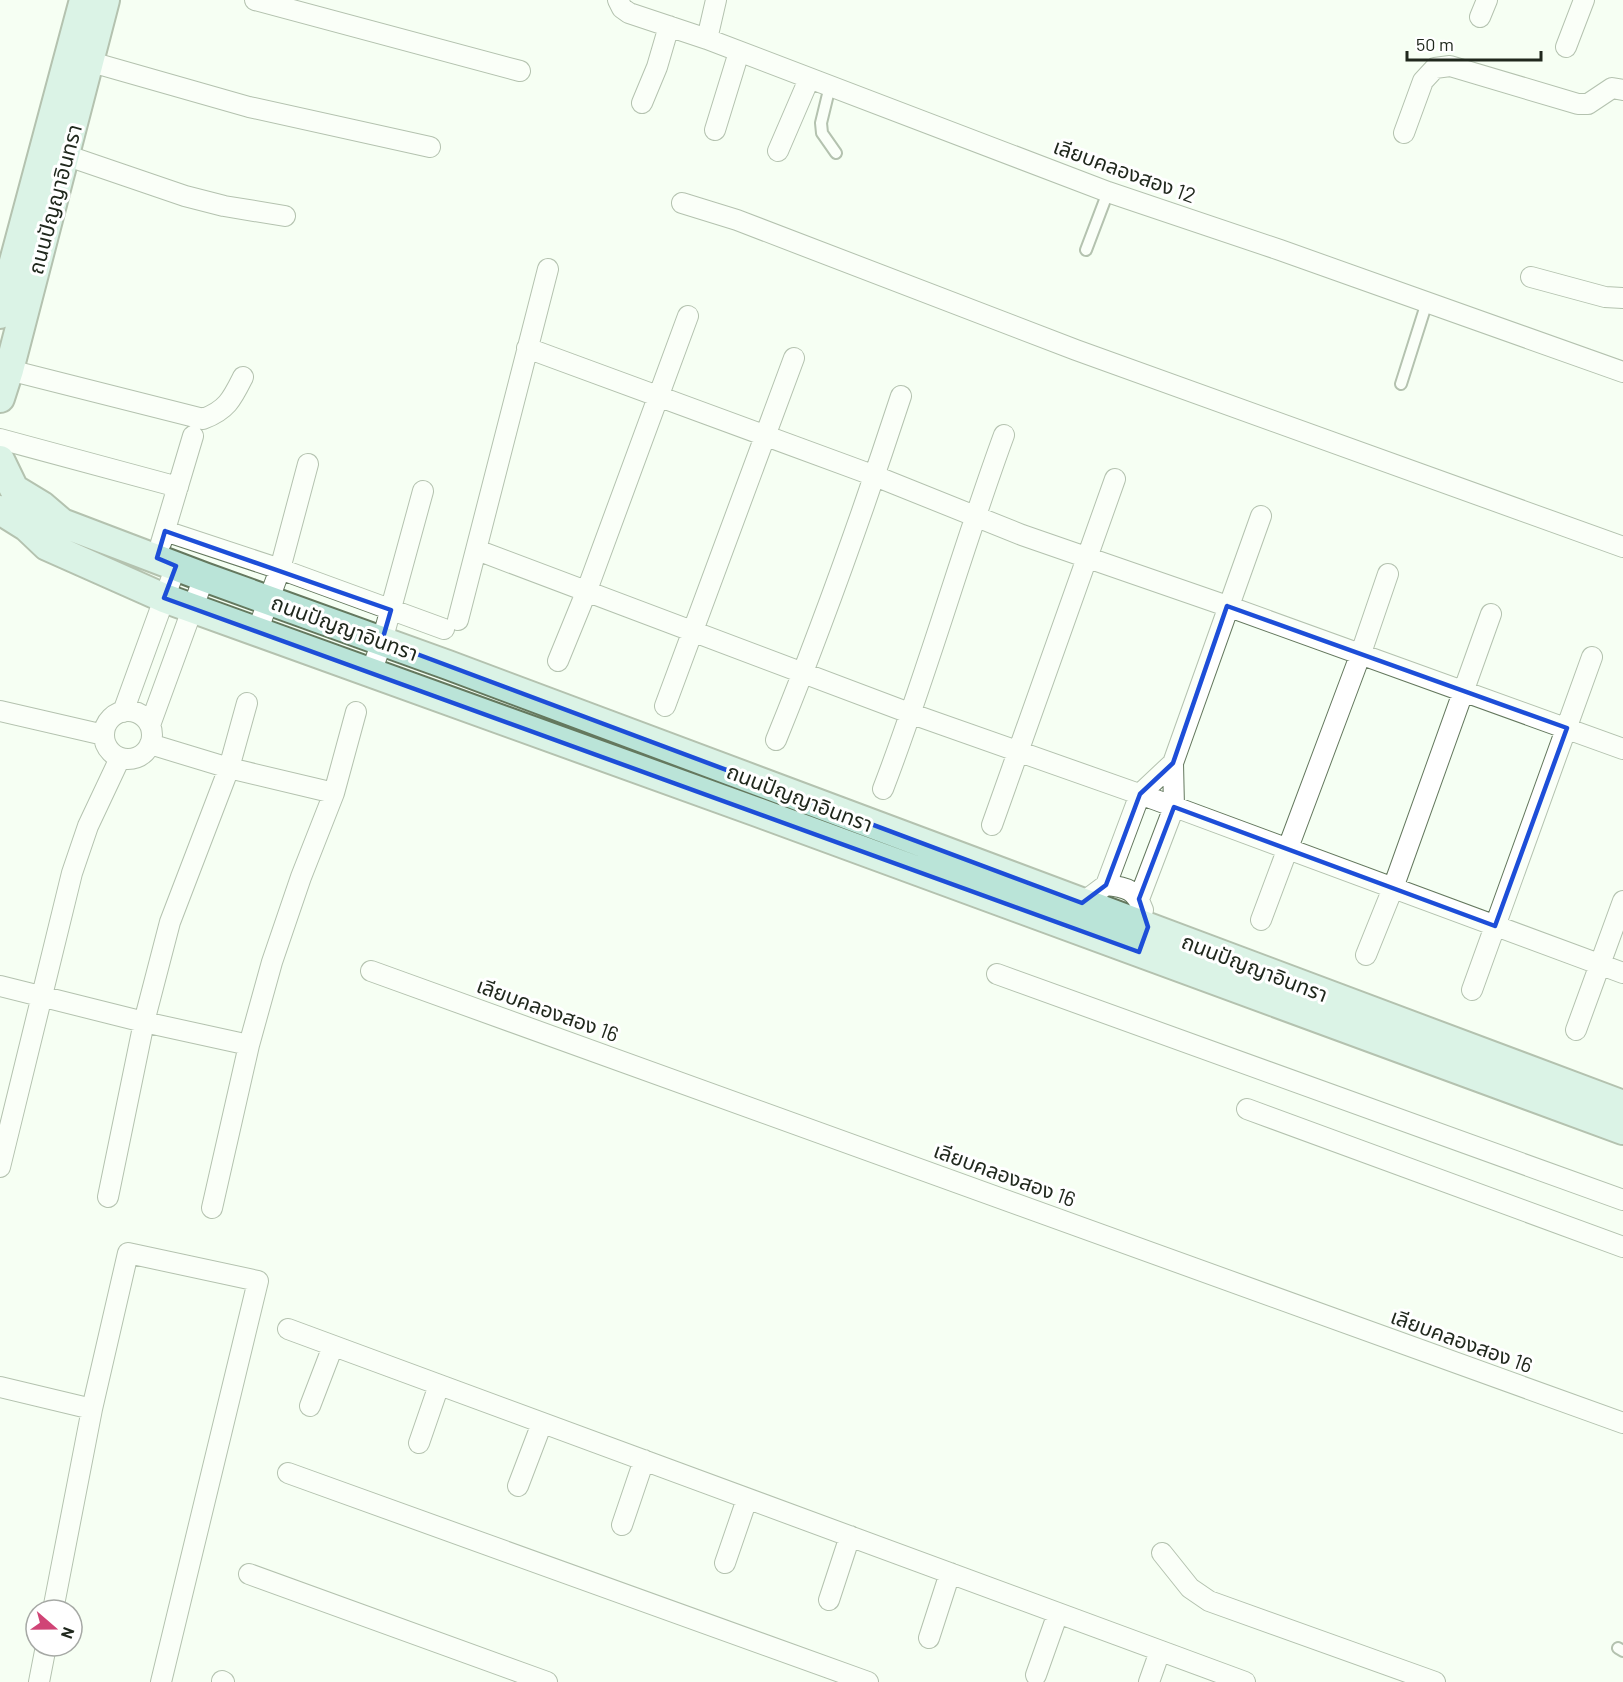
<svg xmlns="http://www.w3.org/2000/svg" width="1623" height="1682" font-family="Barlow,'Noto Sans Thai',sans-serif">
	<rect width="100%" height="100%" fill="#f5fff3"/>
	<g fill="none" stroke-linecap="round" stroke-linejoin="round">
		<g stroke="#64785e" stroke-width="14">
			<path id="lane" d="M830 86 821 123 822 133 836 153
				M1086 250 1108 192
				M1401 384 1427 302
				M1618 1648 1623 1651"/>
		</g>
		<g stroke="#64785e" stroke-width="22">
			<path id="street" d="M255 0 520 71
				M618 0 622 8 629 13 707 39 1108 192 1280 250 1623 372
				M1480 17 1487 0
				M707 39 716 0
				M1566 47 1584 0
				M77 58 249 107 430 147
				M642 103 657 67 669 26
				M715 130 739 52
				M1404 133 1423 81 1435 68 1450 66 1578 104H1588L1612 88 1623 90
				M778 151 809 79
				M65 155 185 196 224 206 285 216
				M682 203 737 220 1076 350 1623 547
				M1531 277 1605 297 1623 298
				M527 348 875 476 1022 535 1227 606 1623 749
				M9 370 203 419C227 410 232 399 243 377
				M0 439 178 487
				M165 531 280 569 444 629
				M161 543 193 436
				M477 550 912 714 1156 800 1623 973
				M458 620 548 269
				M257 632 280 569 308 464
				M558 661 587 590 688 316
				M371 673 382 641 423 491
				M665 706 794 358
				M0 711 104 735
				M104 735a24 24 0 1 1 48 0a24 24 0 1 1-48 0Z
				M123 712 176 566
				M150 725 204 577
				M776 740C822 627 863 512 901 396
				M150 744 229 768 334 793
				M883 789C928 672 961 552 1004 435
				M992 825 1115 479
				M1106 885 1140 794 1173 763
				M1139 899 1174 807 1173 763 1261 516
				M1079 911 1082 903 1106 885C1127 887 1136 890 1143 910
				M1261 920 1361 653 1388 574
				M1366 955 1393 888 1491 614
				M371 971 1623 1423
				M997 974 1623 1200
				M0 986 144 1022 249 1045
				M1472 990 1592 657
				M1576 1030 1623 901
				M1247 1109 1623 1247
				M0 1167 72 873 88 826 120 758
				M108 1197 144 1022 170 922 229 768 247 703
				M212 1208 249 1045 272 962 301 877 334 793 356 712
				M288 1329 1245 1682
				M0 1387 92 1409
				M310 1406 333 1346
				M419 1443 439 1385
				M288 1473 868 1682
				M518 1486 542 1423
				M622 1525 644 1460
				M1162 1553 1190 1588 1209 1601 1435 1682
				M725 1563 747 1499
				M249 1574 547 1682
				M829 1600 850 1536
				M53 1610 92 1409 128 1253 258 1281 161 1682
				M929 1638 950 1573
				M1036 1675 1058 1613
				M222 1681 224 1682
				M39 1682 46 1646
				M1149 1682 1160 1651"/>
		</g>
		<g stroke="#64785e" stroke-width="32">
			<path id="secondary" d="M0 314 84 0
				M0 398 9 370 105 0
				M0 460 14 489 42 506 62 523 204 577 448 665 1623 1105
				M0 510 27 527 47 546 164 598 760 813 1623 1130"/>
		</g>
		<use href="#lane" stroke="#fff" stroke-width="10"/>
		<use href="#street" stroke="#fff" stroke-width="20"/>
		<use href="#secondary" stroke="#bae4d8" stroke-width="28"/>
	</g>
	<path d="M0 0H1623V1682H0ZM165 531 391 610 382 641 1082 903 1106 885 1140 794 1173 763 1227 606 1567 728 1495 926 1174 807 1139 899 1148 927 1139 952 164 598 176 566 157 558Z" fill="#f5fff3" fill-opacity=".55" fill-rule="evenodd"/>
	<path fill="none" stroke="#1d4ed8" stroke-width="4.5" stroke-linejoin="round" d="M165 531 391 610 382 641 1082 903 1106 885 1140 794 1173 763 1227 606 1567 728 1495 926 1174 807 1139 899 1148 927 1139 952 164 598 176 566 157 558Z"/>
	<g text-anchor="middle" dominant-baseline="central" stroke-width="6" stroke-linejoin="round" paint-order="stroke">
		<g font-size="21" fill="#20281d" stroke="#fff">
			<text transform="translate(1125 170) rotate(20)">เลียบคลองสอง 12</text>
			<text transform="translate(54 199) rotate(-75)">ถนนปัญญาอินทรา</text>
			<text transform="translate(345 627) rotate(20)">ถนนปัญญาอินทรา</text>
			<text transform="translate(800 797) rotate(21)">ถนนปัญญาอินทรา</text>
			<text transform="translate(1255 967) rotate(21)">ถนนปัญญาอินทรา</text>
			<text transform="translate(548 1009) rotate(20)">เลียบคลองสอง 16</text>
			<text transform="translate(1005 1174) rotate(20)">เลียบคลองสอง 16</text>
			<text transform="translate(1462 1340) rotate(20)">เลียบคลองสอง 16</text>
		</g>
	</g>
	<g transform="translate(54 1628) rotate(110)"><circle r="28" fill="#ffffff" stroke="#a6a9a5" stroke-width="1.5"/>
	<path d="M0-4.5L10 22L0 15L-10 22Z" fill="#d04476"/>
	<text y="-9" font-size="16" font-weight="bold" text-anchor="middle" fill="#20281d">N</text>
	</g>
	<path d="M1407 51v9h134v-9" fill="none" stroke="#20281d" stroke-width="3"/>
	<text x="1416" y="51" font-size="18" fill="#20281d" stroke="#ffffff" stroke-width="4.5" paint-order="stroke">50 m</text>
</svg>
